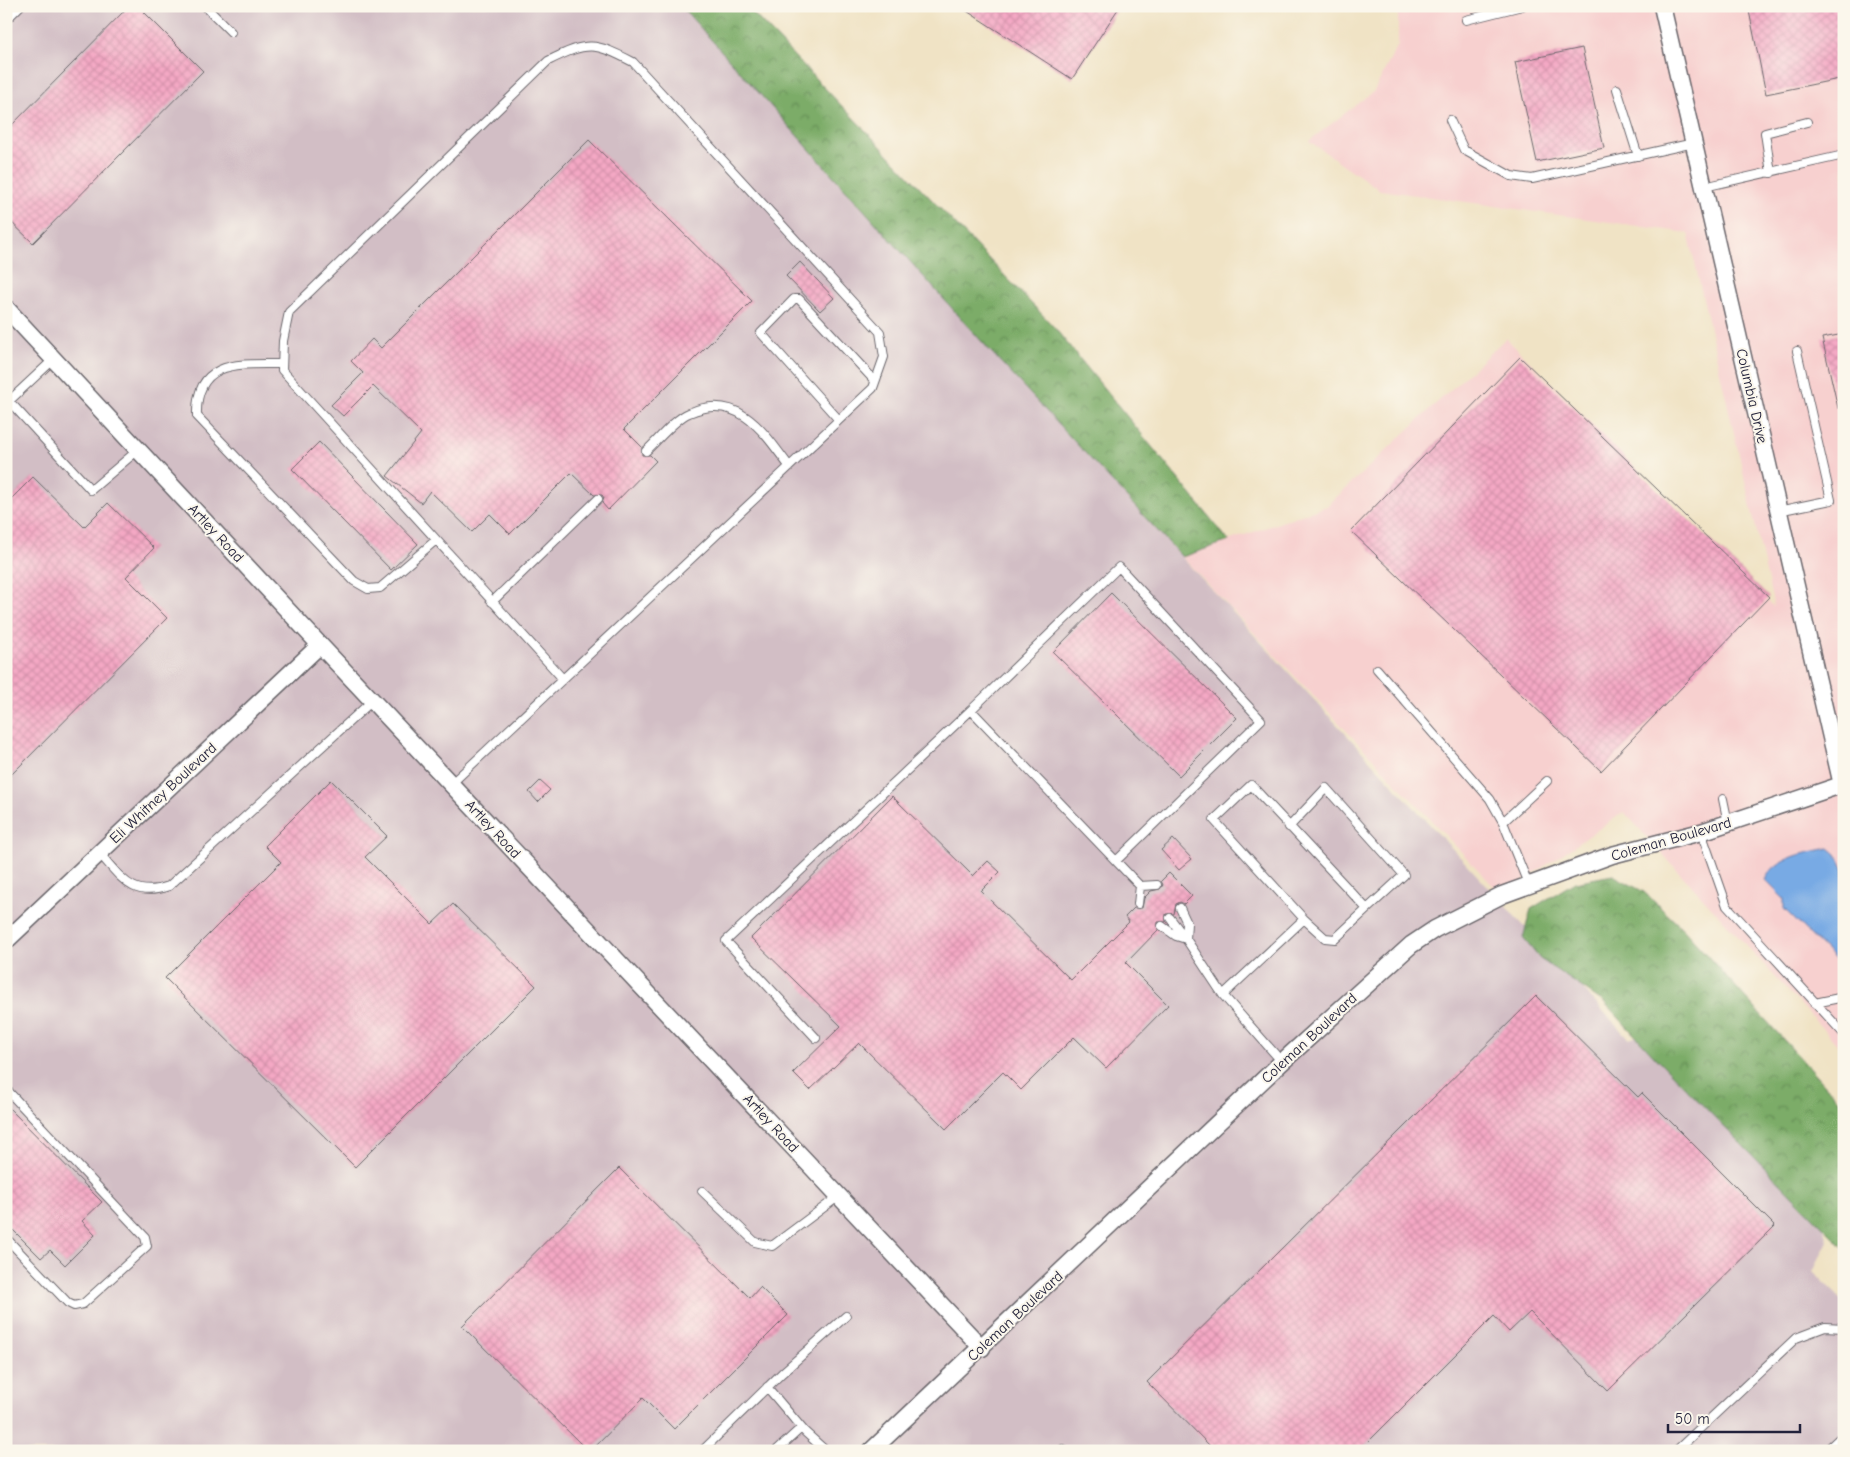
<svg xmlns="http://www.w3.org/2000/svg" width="1850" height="1457" font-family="'Comic Neue',sans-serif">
	<defs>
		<pattern id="forest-crowns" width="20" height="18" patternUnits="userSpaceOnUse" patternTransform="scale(1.25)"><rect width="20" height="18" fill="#7bac67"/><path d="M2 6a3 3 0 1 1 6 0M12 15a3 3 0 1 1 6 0" fill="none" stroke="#648c56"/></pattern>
		<pattern id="building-cross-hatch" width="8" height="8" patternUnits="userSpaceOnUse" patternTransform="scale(1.25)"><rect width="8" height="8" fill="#f4a8c4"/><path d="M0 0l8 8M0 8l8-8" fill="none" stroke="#d190a9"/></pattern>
	</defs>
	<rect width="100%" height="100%" fill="#fbf7ec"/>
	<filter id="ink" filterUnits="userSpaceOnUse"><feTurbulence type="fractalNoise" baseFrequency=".02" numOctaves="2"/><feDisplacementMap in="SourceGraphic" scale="10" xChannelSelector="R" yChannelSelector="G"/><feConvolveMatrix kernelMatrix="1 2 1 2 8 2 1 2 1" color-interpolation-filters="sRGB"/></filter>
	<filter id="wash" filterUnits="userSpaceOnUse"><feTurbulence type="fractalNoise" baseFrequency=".0096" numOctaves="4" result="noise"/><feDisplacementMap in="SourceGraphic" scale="20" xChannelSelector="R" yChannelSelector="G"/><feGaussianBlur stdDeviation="1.12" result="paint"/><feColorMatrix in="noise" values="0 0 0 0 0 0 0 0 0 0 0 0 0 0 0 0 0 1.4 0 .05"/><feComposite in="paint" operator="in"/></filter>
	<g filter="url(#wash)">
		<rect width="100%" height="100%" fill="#f0e3c5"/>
		<path fill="#f7d0cf" d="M1398 6H1844V1052L1624 812 1502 895 1182 557 1327 506 1506 338 1774 607 1688 233 1380 190 1309 141 1374 91 1398 45Z"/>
		<path fill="#d2bec5" d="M6 6H681L993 354 1629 1039 1647 1033 1816 1203 1828 1241 1813 1271 1844 1302V1451H6Z"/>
		<path fill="url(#forest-crowns)" stroke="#4e6751" d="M681 6H746L1053 326 1229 541 1182 557 993 354Z
			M1613 875 1644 892 1683 929 1844 1106V1248L1658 1060 1605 1003 1540 959 1523 938 1531 909 1575 882Z"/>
		<path fill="#78aae4" stroke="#4d6690" d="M1829 848 1837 855 1844 870V968L1784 909V899L1765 880C1776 856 1807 853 1829 848Z"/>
		<g id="blocks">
			<path fill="url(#building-cross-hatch)" d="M129 6H138L203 71 33 243 6 217V131Z
				M959 6H1120L1072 79Z
				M1748 6H1844V78L1766 94Z
				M1582 48 1604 148 1537 162 1515 62Z
				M589 140 752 301 624 429 642 447V455H650L656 461 608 510 602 503 604 498 602 495H594L571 473 510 534 490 514 472 532 430 491 421 503 387 476 421 433 373 386 343 416 331 405 363 373 351 361 372 339 381 348Z
				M800 262 834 298 820 311 786 276Z
				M1844 334V407L1838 408 1822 338Z
				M1520 357 1769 597 1601 771 1351 531Z
				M319 442 418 544 391 570 292 469Z
				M33 477 84 527 108 503 154 548 126 577 167 618 6 780V504Z
				M1111 593 1237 718 1179 776 1053 652Z
				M331 780 387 836 365 857 432 924 453 904 536 986 355 1167 165 978 281 862 265 846Z
				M540 781 550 790 538 802 529 792Z
				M892 796 973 876 988 861 1000 872 981 891 1071 980 1129 922 1125 917 1134 908H1142L1144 898 1151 891 1160 889 1163 885 1161 881 1169 873 1192 896 1184 904 1180 902 1176 904 1174 914H1166V922H1158V930L1126 963 1168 1005 1106 1068 1074 1037 1021 1090 1003 1072 946 1129 859 1043 810 1090 793 1073 841 1026 751 938Z
				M1173 839 1192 859 1179 870 1161 850Z
				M1536 996 1638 1097 1642 1093 1775 1226 1608 1391 1530 1312 1509 1332 1494 1316 1359 1451H1215L1147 1382Z
				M6 1105 102 1202 82 1221 95 1235 65 1265 50 1250 41 1258 6 1223Z
				M619 1168 750 1298 760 1287 788 1315 674 1429 643 1398 591 1451H588L462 1326Z"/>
		</g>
	</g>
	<g filter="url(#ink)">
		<use href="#blocks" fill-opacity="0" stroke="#6a666b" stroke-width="1"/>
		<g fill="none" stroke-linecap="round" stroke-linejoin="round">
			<g stroke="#6a666b" stroke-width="10">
				<path id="lane" d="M205 6 231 32
					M6 20 20 6
					M1466 20 1522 6
					M1617 89 1638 156
					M1450 120 1464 150 1511 176 1532 179 1694 143
					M1771 173 1765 133 1807 122
					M1704 187 1844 155
					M54 359 9 401 91 490 138 450
					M282 364C240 364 195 359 197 416L354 581 368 589 380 588 436 540
					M839 420 761 333 794 299H799L875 381
					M646 451C657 441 676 418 689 413 738 391 764 432 789 466
					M1778 511 1831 500 1797 351
					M492 602 598 499
					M1377 669 1490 799 1503 822 1529 886
					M971 710 1119 567 1261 720 1116 861
					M451 784 873 388 884 357 880 332 633 62C594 42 588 41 548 61L289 312 283 341 282 370 563 679
					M1723 799 1728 823
					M1503 822 1547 781
					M1289 827 1326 788 1404 875 1367 909
					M1701 832 1727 906 1844 1034
					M99 853C122 878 132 899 169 886L372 701
					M1140 886 1157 885
					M1180 908 1187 923 1186 939
					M1170 918 1186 939
					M1162 926 1176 936 1186 939 1223 995
					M1815 1003 1844 997
					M816 1038 726 941 971 710 1140 886 1138 904
					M1282 1062 1223 995 1304 919 1214 820 1251 785 1367 909 1335 939 1325 938 1304 919
					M6 1089 145 1237 147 1246 83 1304 74 1306 68 1303 6 1238
					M702 1191 755 1242 772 1246 839 1196
					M767 1387 805 1432 826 1451
					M702 1451 782 1373 846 1316
					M776 1451 801 1428
					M1061 1451 1063 1449
					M1676 1451 1796 1338 1825 1327 1844 1328
					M1826 1451 1844 1434"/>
			</g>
			<g stroke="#6a666b" stroke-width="19">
				<path id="street" d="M1662 6 1842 785
					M6 308 320 645 982 1348
					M6 941 320 645
					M871 1451 1282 1062 1411 945 1435 929 1502 895 1612 855 1701 832 1844 784"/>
			</g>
			<use href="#lane" stroke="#fff" stroke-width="8"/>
			<use href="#street" stroke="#fff" stroke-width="16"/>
		</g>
	</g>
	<g text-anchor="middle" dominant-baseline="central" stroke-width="4" stroke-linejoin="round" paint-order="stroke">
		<g font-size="15" fill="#22223b" stroke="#fbf7ec">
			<text transform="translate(1752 396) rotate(77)">Columbia Drive</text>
			<text transform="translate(216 533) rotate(47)">Artley Road</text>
			<text transform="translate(163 793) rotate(-43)">Eli Whitney Boulevard</text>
			<text transform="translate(493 829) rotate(47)">Artley Road</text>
			<text transform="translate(1671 839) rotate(-16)">Coleman Boulevard</text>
			<text transform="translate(1309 1038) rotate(-43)">Coleman Boulevard</text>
			<text transform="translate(771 1123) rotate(47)">Artley Road</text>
			<text transform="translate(1015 1316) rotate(-43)">Coleman Boulevard</text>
		</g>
	</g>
	<rect width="1850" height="1457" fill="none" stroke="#fbf7ec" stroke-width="25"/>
	<path d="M1668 1424v8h132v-8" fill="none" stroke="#22223b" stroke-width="2.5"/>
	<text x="1675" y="1424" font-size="15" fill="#22223b" stroke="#fbf7ec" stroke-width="4" paint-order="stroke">50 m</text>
</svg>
